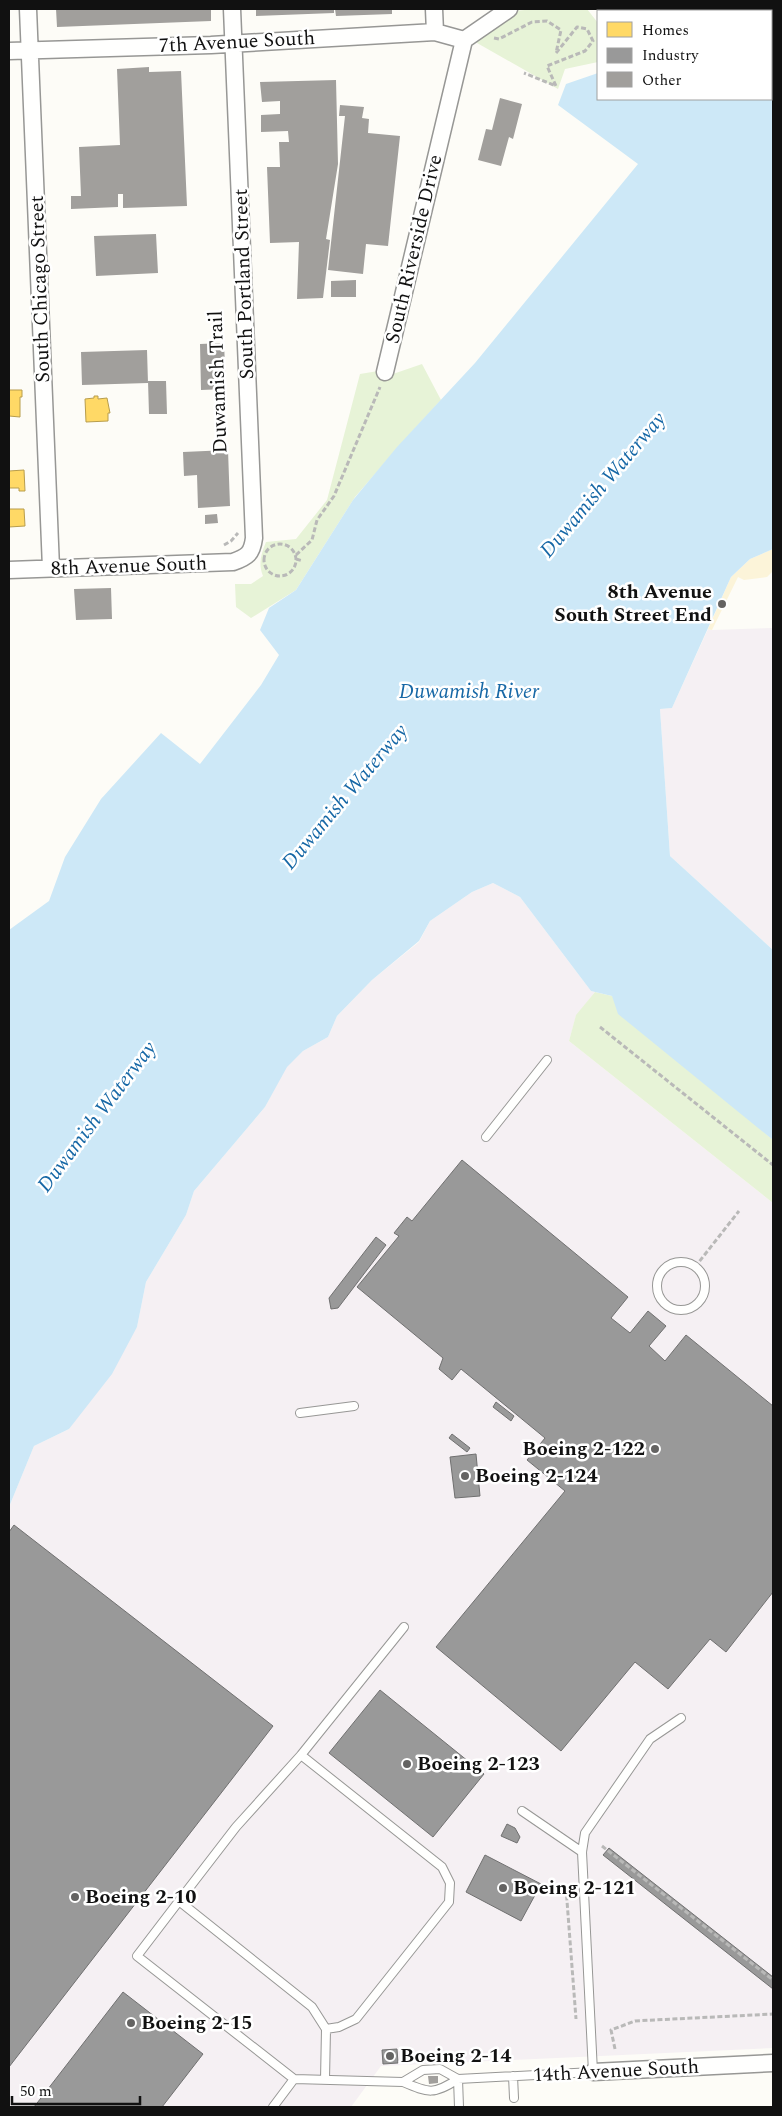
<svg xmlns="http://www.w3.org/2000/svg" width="782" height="2116" font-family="Spectral,serif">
	<rect width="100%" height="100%" fill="#fdfcf7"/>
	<path fill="#f5f0f3" d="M773 628V950L670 856 660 709 672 708 708 629 712 630Z
		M493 883 520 897 591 991 595 992 576 1016 569 1041 773 1203V2048L381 2066 351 2107H9V1507L34 1446 69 1429 137 1327 146 1282 186 1215 194 1191 265 1107 286 1067 303 1051 328 1037 337 1016 372 980 419 942 430 921 472 892Z"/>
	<path fill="#e7f3d7" d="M535 9H587L598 23V62L565 69 558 89 470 39 514 11Z
		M422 364 441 400 407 437 355 497 296 590 251 618 236 607 235 584H251L263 576C258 564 261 554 266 542L296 539 327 500 360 374 378 371 393 374Z
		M595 992 612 996 773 1140V1203L569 1041 576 1015Z"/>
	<path fill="#fcf4d9" d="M773 549V571L767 577 744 580 738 577 712 630 708 629 731 577 750 559Z"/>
	<path fill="#cde8f7" d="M691 9H773V549L750 559 731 577 672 708 660 709 670 856 773 950V1140L618 1014 612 996 591 991 520 897 493 883 472 892 430 921 419 941 372 980 337 1016 328 1037 303 1051 287 1067 265 1107 194 1191 186 1215 146 1282 137 1327 112 1374 69 1429 34 1446 9 1507V930L49 901 65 857 101 799 161 733 200 764 261 685 279 655 260 630 269 608 296 590 353 500 397 447 475 363 638 164 558 105 566 84 598 73V99H771V11H688Z"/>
	<path fill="#ffd966" stroke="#b89d4c" d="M9 390H22V397H20V417L9 416Z
		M94 396H98V399L107 398 110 413H108V421L86 422 85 399 94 398Z
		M24 470 25 491H19V488H9V471Z
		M9 509H24L25 526 9 527Z"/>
	<path fill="#999" stroke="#707070" d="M462 1160 628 1297 611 1318 630 1333 648 1311 666 1326 649 1346 665 1361 686 1335 773 1406V1592L726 1652 710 1639 668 1689 635 1662 561 1751 436 1647 565 1491 527 1460 545 1438 461 1369 452 1380 439 1369 443 1358 357 1287 399 1236 394 1233 407 1217 412 1221Z
		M376 1237 386 1245 338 1308 331 1309 329 1298Z
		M496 1402 514 1416 511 1421 493 1407Z
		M452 1434 470 1448 467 1452 449 1438Z
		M476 1454 480 1496 455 1498 450 1457Z
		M14 1525 273 1726 9 2067V1532Z
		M380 1690 484 1774 433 1837 329 1753Z
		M507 1824 515 1828 520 1837 517 1843 501 1836Z
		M609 1848 773 1977V1989L603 1855Z
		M485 1855 541 1884 521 1921 466 1892Z
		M123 1992 203 2054 162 2107H34Z
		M397 2049 398 2063 383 2064 382 2050Z"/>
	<path fill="#a19f9c" d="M56 9H211V21L57 27Z
		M256 9H334V13L256 16Z
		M335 9H392V14L336 16Z
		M149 67V72L181 71 187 206 123 208V194H118V207L71 209V196H81L79 147 120 145 117 69Z
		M336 80 338 164 326 239 330 240 323 298 297 299 299 242 270 243 267 167H280L279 142H289L288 131 261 132V115L280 114V101L262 102 260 82Z
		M500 98 522 104 513 139 509 137 501 166 478 160 486 129 492 130Z
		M340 105 364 107 362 118 369 119 368 133 400 136 388 246 366 244 363 274 328 270 345 116H339Z
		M156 234 158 273 96 276 94 236Z
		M356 280V297H331V281Z
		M224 343 226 389 201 390 200 344Z
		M147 350 148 383 82 385 81 352Z
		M148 381H166L167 414H149Z
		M228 450 230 506 198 508 197 475 184 476 183 452Z
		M217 514 218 523 205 524V515Z
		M111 588 112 619 76 620 74 589Z
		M428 2076H438V2083L429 2084Z"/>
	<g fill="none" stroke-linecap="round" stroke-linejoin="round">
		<g stroke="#979795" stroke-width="10">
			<path id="service" d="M486 1137 547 1060
				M657 1286a24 24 0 1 1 48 0a24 24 0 1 1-48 0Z
				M300 1413 354 1406
				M301 1755 442 1867 450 1883 449 1902 356 2019 339 2027 326 2029
				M522 1811 582 1852
				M179 1901 137 1956 294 2079 403 2082
				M440 2069 458 2079C434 2095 429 2093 403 2082L423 2070Z
				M513 2076 514 2098
				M458 2079 593 2072 582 1852 585 1833 650 1739 681 1718
				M458 2079 459 2107
				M325 2080 326 2029 312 2007 179 1901 236 1827 301 1755 404 1627
				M273 2107 294 2079"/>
		</g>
		<g stroke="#979795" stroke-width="19">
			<path id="minor" d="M28 9 51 568
				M434 9 435 32
				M9 51 211 45 435 32 464 40
				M385 372 464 40 509 9
				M9 570 233 562C247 557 252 554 254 538L232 9
				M593 2072 773 2063"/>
		</g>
		<path stroke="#b9b9b8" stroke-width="3" stroke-dasharray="5 2.5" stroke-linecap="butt" d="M494 38 499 39 532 22 547 21 561 30 556 53 577 27 587 29 593 41 585 51 547 66 556 86 524 73
			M264 560a16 16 0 1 1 32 0a16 16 0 1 1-32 0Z
			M224 545 231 541 238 533
			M296 555 312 540 317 520 334 496 380 387
			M296 559 303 561
			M600 1027 773 1165
			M695 1267 739 1211
			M602 1846 773 1980
			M566 1888 576 2019
			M615 2049 611 2030 635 2021 773 2014"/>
		<use href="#service" stroke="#fffffe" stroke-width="8"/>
		<use href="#minor" stroke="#fffffe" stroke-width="16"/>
	</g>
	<g fill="#646362" stroke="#fff" stroke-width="2">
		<circle cx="722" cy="604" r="5"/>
		<circle cx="655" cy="1449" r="5"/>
		<circle cx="465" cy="1476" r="5"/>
		<circle cx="407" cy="1764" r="5"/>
		<circle cx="503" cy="1888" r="5"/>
		<circle cx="75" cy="1897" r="5"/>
		<circle cx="131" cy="2023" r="5"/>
		<circle cx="390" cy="2056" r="5"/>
	</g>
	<g text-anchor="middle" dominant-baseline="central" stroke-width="5" stroke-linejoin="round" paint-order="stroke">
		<g font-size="20" fill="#111" stroke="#fff">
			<text transform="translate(237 42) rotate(-3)">7th Avenue South</text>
			<text transform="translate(414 249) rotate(-77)">South Riverside Drive</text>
			<text transform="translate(244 284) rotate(-92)">South Portland Street</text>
			<text transform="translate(40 289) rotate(-92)">South Chicago Street</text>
			<text transform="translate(218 382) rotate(-92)">Duwamish Trail</text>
			<text transform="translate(129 566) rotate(-2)">8th Avenue South</text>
			<text transform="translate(616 2071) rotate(-3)">14th Avenue South</text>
		</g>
		<g font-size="20" font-weight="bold" fill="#111" stroke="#fff" text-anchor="start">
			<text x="712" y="592" text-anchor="end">8th Avenue<tspan x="712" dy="23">South Street End</tspan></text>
			<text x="645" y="1449" text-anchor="end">Boeing 2-122</text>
			<text x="475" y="1476">Boeing 2-124</text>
			<text x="417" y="1764">Boeing 2-123</text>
			<text x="513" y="1888">Boeing 2-121</text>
			<text x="85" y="1897">Boeing 2-10</text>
			<text x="141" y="2023">Boeing 2-15</text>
			<text x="400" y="2056">Boeing 2-14</text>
		</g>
		<g font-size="21" font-style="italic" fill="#1768a6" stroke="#fff">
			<text transform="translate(603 485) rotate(-50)">Duwamish Waterway</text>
			<text x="469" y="692">Duwamish River</text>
			<text transform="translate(345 797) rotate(-50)">Duwamish Waterway</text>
			<text transform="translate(97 1117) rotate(-53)">Duwamish Waterway</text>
		</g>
	</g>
	<rect width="782" height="2116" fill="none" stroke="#111111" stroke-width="20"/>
	<rect x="597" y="10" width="175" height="90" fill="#ffffff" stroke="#a0a0a0"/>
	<rect x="607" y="22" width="25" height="15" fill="#ffd966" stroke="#a0a0a0"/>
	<text x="642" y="35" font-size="15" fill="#111111">Homes</text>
	<rect x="607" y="48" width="25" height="15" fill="#999999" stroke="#a0a0a0"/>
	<text x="642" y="60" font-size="15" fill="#111111">Industry</text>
	<rect x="607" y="72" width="25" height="15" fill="#a19f9c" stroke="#a0a0a0"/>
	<text x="642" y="85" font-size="15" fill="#111111">Other</text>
	<path d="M12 2096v8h128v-8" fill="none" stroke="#111111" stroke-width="2.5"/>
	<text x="20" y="2096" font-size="15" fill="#111111" stroke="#ffffff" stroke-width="4" paint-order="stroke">50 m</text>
</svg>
